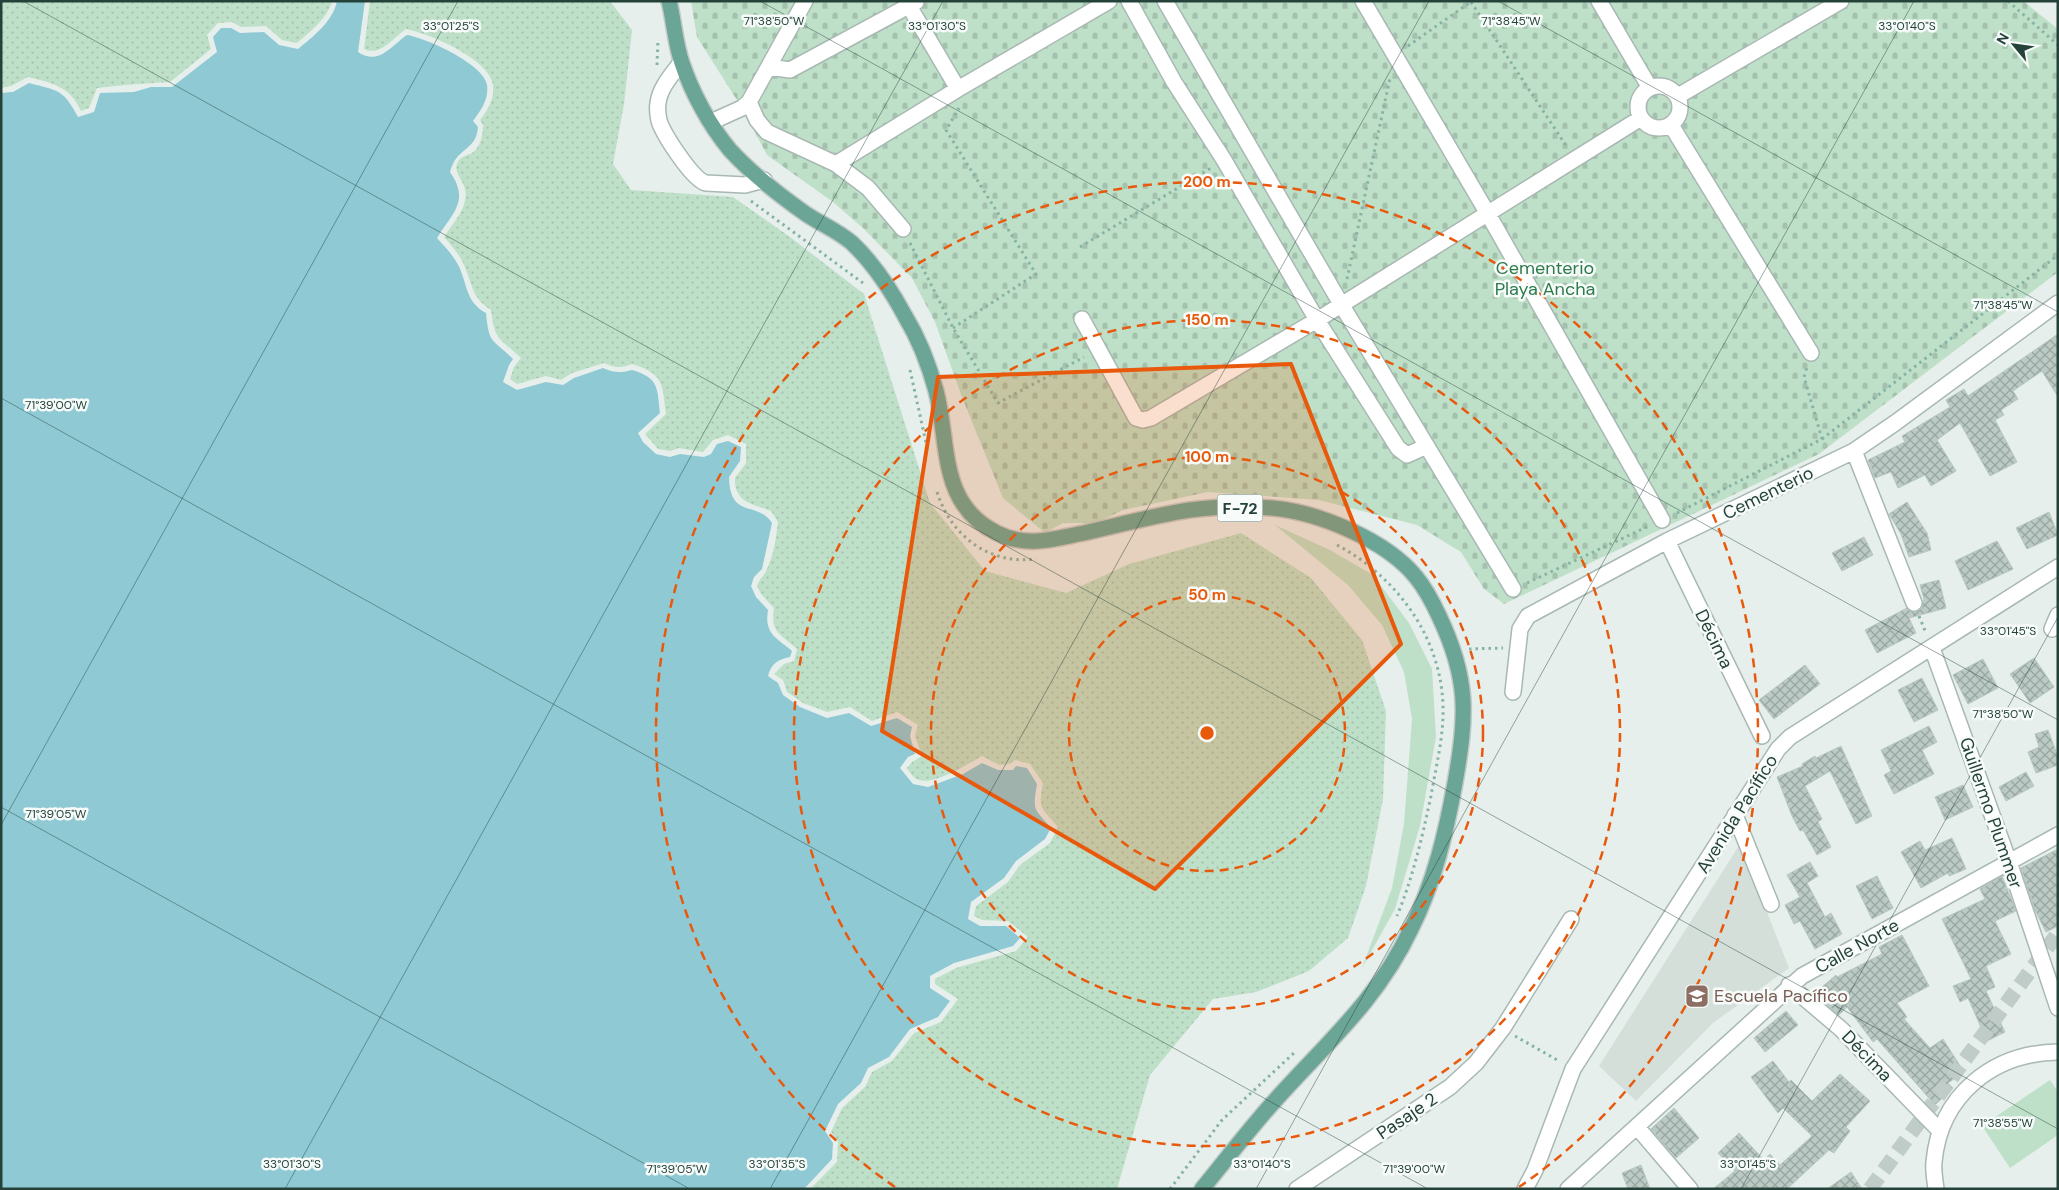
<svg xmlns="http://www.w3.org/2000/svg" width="2059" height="1190" font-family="'DM Sans',sans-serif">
	<defs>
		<pattern id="cemetery-stones" width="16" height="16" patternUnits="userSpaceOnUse" patternTransform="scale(1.25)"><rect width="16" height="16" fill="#bfe0c8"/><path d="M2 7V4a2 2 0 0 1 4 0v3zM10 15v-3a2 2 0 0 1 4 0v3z" fill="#a4c1ad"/></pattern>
		<pattern id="park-dots" width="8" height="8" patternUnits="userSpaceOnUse" patternTransform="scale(1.25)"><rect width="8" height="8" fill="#bfe0c8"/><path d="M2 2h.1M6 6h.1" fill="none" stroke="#a4c1ad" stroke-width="1.8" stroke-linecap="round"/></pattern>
		<pattern id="building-cross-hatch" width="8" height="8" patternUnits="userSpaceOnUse" patternTransform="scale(1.25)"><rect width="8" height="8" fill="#bbcac4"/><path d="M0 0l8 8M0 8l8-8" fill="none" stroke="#98a6a0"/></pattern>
	</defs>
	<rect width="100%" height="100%" fill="#e6efeb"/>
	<path fill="#d4dfda" d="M1740 844 1789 968 1713 1023 1636 1101 1599 1066Z"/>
	<path fill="#bfe0c8" d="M1275 525 1330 550 1373 575 1409 623 1432 669 1436 737 1420 826 1395 909 1362 968 1392 888 1404 824 1412 719 1404 672 1382 625 1348 585Z
		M2050 1080 2058 1092V1135L2010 1168 1982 1126Z"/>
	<path fill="url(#cemetery-stones)" d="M691 1H2023L2058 29V272L1819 454 1504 604 1484 589 1461 552 1417 525 1319 500 1208 492 1123 510 1096 523H1063L1045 533 1003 498 962 397 935 322 912 278 864 229 833 202 767 155 742 108 697 37Z"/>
	<path fill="url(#park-dots)" d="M1 1H332C328 18 310 32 297 43L282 40 266 26 241 27 232 22 218 23 207 35 211 49 170 82C146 83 122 85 97 88L89 108 81 111C70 86 52 83 28 77L11 86 1 88Z
		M370 1H610L632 30 624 104 613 164 631 190 733 197 790 237 864 294 930 503 985 571 1066 593 1129 564 1241 533 1311 578 1362 640 1386 711 1383 799 1366 886 1348 938 1309 971 1256 992 1213 999 1150 1075 1117 1189H810L837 1162 838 1142 831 1132 842 1108 865 1087 872 1072 892 1061 914 1033 941 1022 958 999 935 984V979L956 968 1016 951 1028 937 1008 921 982 920 974 916 976 906 1008 882 1020 865 1050 843 1058 827C1041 806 1038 811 1043 783L1030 764 1015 760 1010 764 999 765 982 756C968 764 929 789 915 778 912 776 909 771 907 768L912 762 922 756 915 736 918 725 897 712 872 721 850 707 827 712 803 703 787 692 783 680 774 674 784 664 794 661 797 649C781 634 770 633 774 608L761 594 757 586C759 579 765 575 767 569 774 554 776 538 778 522L771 511C753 504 734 503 735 478L746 463V444L728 435 713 440 703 452 679 448 670 451 658 449 645 434 666 414C662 385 665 374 632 364 622 368 614 368 604 363L572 373 561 380 546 376 517 384 510 379 514 367 521 358C499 337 495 342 491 310 470 297 473 283 463 263 459 254 451 245 444 237 453 223 469 207 465 189 463 180 454 173 457 164 460 156 466 156 472 153 481 147 483 134 483 125L480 120C487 111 495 99 493 85 490 59 428 33 406 29 394 37 380 57 364 49Z"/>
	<path fill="#8ec9d4" d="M337 1H365L358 52C379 66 391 46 407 35 426 38 484 64 487 85 489 100 481 110 473 121L478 127C476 152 457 146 450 172 470 201 453 212 437 238 444 246 452 254 457 263 468 282 464 301 486 313 489 345 492 338 513 359L509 365 503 382 517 390 546 382 563 385 574 378 603 368C613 373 622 373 632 370 660 378 657 389 660 413L638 433 643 442 656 454 670 457 680 454 704 457 711 454 717 444 728 441 741 447 740 461 729 477C730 520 757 500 772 523L762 569 754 577 751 586 756 597 768 610C764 634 776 637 792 651L790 657C778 659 771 664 768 676L778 683 783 695 800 707 827 718 849 713 871 726 897 718 912 727 910 736 915 754 908 757 900 768 913 784 928 787 963 774 982 763 998 770H1013L1016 766 1027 768 1037 784C1032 813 1035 808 1051 828L1045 839 1016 861 1004 878 971 902 968 919 980 926H1006L1020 938 1013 946 954 963 930 976V988L950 1001 938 1017 910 1029 889 1057 868 1068 861 1083 838 1104 825 1131 833 1143 832 1159 804 1189H1V93L13 92 29 83C59 91 63 89 78 117L94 112 100 93 134 92 151 87H172L217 52 213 37 221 28H231L240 33 264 32 279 45 298 49C314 36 333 21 337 1Z"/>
	<path fill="url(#building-cross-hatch)" stroke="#b8c9c2" d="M2058 334V397L2042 371 2013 391 2018 399 2001 410 2004 415 1995 420 2017 462 1990 476 1960 423 1937 440 1956 471 1931 486 1925 475 1898 488 1891 472 1875 478 1868 460 1905 442 1902 436 1950 407 1946 400 1964 389 1968 396Z
		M1907 502 1927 533 1931 550 1909 557 1901 534 1889 514Z
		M2049 512 2058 535 2027 549 2016 528Z
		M1864 537 1873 555 1842 571 1832 553Z
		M1997 541 2013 569 1968 590 1955 561Z
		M1939 580 1946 608 1909 618 1916 633 1877 653 1865 630 1907 608 1912 612 1918 611 1922 608 1924 599 1920 585Z
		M2034 658 2054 687 2030 703 2010 674Z
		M1983 659 1998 688 1968 704 1953 675Z
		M1805 665 1820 684 1774 719 1759 700Z
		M1922 678 1938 710 1914 722 1898 690Z
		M1929 726 1937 742 1922 750 1934 774 1894 794 1884 775 1891 771 1881 750Z
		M2048 730 2058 757V765L2036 773 2028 752 2039 747 2035 734Z
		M1841 746 1872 816 1856 824 1830 771 1805 786 1822 819 1818 822 1831 847 1817 855 1803 830 1800 831 1792 816 1777 777 1803 766 1802 764 1815 756 1816 758Z
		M2026 772 2034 786 2006 801 1999 787Z
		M1963 785 1973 807 1945 820 1935 797Z
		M1952 838 1966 869 1949 876 1948 873 1921 888 1901 852 1920 841 1925 850Z
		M2058 849V926L2046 932 2035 910 2021 868Z
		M1810 862 1818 876 1807 883 1825 917 1831 913 1842 934 1815 949 1800 921 1794 924 1785 905 1800 897 1787 875Z
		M1877 876 1893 908 1872 919 1856 886Z
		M2002 876 2016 911 1995 921 2011 954 1986 966 1995 987 1986 991 2005 1032 1987 1041 1968 998 1960 1002 1953 986 1971 979 1942 919 1985 899 1980 889Z
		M1902 935 1929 986 1897 1003 1907 1017 1904 1019 1930 1048 1943 1039 1964 1072 1948 1083 1953 1088 1935 1105 1877 1039 1873 1042 1847 1007 1839 1015 1814 994 1836 975 1837 977 1882 954 1879 947Z
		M1786 1011 1798 1025 1765 1052 1754 1038Z
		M1773 1061 1789 1082 1791 1080 1812 1101 1840 1074 1870 1101 1846 1127 1850 1131 1834 1153 1829 1150 1787 1189H1713L1735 1171 1718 1153 1739 1133 1764 1160 1770 1154 1780 1165 1812 1136 1783 1108 1778 1113 1751 1077Z
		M1674 1108 1699 1138 1676 1158 1651 1129Z
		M1641 1165 1650 1189H1628L1622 1173Z
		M1851 1172 1862 1189H1827Z"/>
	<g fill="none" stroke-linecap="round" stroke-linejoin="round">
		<path stroke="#bfccc8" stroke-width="15" stroke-dasharray="15 8" stroke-linecap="butt" d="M1870 1189 2058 933"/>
		<g stroke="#a8b8b2" stroke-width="18">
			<path id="minor" d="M906 1 958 89 1109 1
				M1165 1 1341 304 1513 589
				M1363 1 1488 214 1662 520
				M1599 1 1650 88
				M681 62C672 75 660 87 658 103 657 109 658 120 661 126 667 139 693 180 706 183L745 185 764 180
				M769 67 790 70 916 2
				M1638 107a21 21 0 1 1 42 0a21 21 0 1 1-42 0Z
				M1678 96 1841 1
				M749 102 757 120 767 132 836 164 868 188 903 229
				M711 122 742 108 749 102 805 1
				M1671 125 1811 353
				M836 164 958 89
				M1082 319 1136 418 1143 420 1151 418 1317 320 1224 160 1174 82 1129 1
				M1427 446 1407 455 1398 448 1317 320 1641 118
				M1854 451 1914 603
				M1667 541 1762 736
				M2052 629 2058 615
				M1932 648 2009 862 2058 1008
				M1513 692 1520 629 1528 616 1667 541 1854 451 1895 423 2058 303
				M1735 815 1771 904
				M1789 985 1841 1029 1940 1131
				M1637 1127 1690 1189
				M1297 1189 1450 1087 1476 1063 1503 1028 1571 919
				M1525 1189 1535 1170 1573 1069 1778 749 1790 737 2058 567
				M1568 1189 1802 976 2058 835
				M1936 1189C1935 1180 1933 1171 1934 1162 1940 1095 1993 1053 2058 1052"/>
		</g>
		<g stroke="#c2cac8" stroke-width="18">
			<path id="major" d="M669 1C674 21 675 43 682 63 692 93 710 126 730 150 750 172 782 197 806 214 821 224 838 231 852 243 873 263 891 290 905 316 919 339 929 365 936 391 950 444 938 504 997 533 1027 548 1053 539 1084 533 1119 525 1155 515 1190 510 1215 507 1247 506 1272 508 1318 512 1386 540 1416 577 1425 588 1433 603 1439 616 1469 679 1467 715 1455 783 1446 833 1434 883 1411 929 1376 1003 1323 1046 1271 1105 1247 1132 1225 1161 1202 1189"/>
		</g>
		<path stroke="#86b3a5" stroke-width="3" stroke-dasharray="2.5 4" stroke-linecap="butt" d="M2008 1 2058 45
			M1471 2 1567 147
			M1408 46 1472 1
			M657 65 658 39
			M751 201 863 283
			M910 243 953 328 998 403 1084 357
			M1080 247 1211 168
			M1347 279 1390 78
			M953 328 1036 274 946 130 959 108
			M910 370 927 447
			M1822 439 2058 255
			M937 492C951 536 989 565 1036 559
			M1677 513 1822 439 1804 377 1807 367
			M1337 545C1397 577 1441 637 1443 706 1444 736 1436 766 1431 796 1422 838 1413 877 1397 916
			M1527 583 1649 526
			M1919 616 1926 633
			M1469 649 1503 648
			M1515 1036 1559 1061
			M1170 1189 1222 1120 1295 1052"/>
		<use href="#minor" stroke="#fff" stroke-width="15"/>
		<use href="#major" stroke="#6aa596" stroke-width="15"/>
	</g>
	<path fill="#e8590c" fill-opacity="0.2" stroke="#e8590c" stroke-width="4" stroke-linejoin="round" d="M1291 364 1401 644 1155 889 882 731 938 377Z"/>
	<path fill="none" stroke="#24423a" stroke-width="1" stroke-opacity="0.45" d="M23 1 2058 1129M760 1 2058 720M1498 1 2058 312M1 398 1428 1189M1 807 690 1189M1 825 458 1M285 1189 943 1M770 1189 1429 1M1256 1189 1914 1M1741 1189 2058 617"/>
	<g fill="none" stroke="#e8590c" stroke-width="2.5" stroke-dasharray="9 6">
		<circle cx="1207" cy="733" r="138"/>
		<circle cx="1207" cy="733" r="276"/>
		<circle cx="1207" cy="733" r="413"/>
		<path d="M895 1187A551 551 0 1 1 1519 1187"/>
	</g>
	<defs>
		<g id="school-square" transform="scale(1.25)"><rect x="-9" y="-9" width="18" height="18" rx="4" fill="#8d6e63" stroke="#f7fbf9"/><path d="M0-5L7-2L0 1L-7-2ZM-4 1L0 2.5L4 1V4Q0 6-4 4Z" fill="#fff"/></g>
	</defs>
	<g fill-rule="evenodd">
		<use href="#school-square" x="1697" y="996"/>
	</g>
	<g text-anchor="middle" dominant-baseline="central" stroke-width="5" stroke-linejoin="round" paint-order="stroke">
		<rect fill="#f7fbf9" stroke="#637a73" stroke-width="1" x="1217.5" y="494.5" width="45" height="27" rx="4"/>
		<g font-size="16" font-weight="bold" fill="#24423a">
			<text x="1240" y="508">F-72</text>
		</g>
		<g font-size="18" fill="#2d7a4b" stroke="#f7fbf9">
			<text x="1545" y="268">Cementerio<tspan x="1545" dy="21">Playa Ancha</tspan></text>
		</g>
		<g font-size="18" fill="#24423a" stroke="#f7fbf9">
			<text transform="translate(1768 493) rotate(-26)">Cementerio</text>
			<text transform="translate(1714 639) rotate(64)">Décima</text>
			<text transform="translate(1991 813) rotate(71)">Guillermo Plummer</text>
			<text transform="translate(1737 814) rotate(-58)">Avenida Pacífico</text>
			<text transform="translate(1857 946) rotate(-29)">Calle Norte</text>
			<text transform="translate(1867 1056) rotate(46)">Décima</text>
			<text transform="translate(1407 1116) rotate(-34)">Pasaje 2</text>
		</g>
		<g font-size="18" fill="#785e54" stroke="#f7fbf9" text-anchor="start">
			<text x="1714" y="996">Escuela Pacífico</text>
		</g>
	</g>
	<g font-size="12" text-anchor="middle" fill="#24423a" stroke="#f7fbf9" stroke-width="5" stroke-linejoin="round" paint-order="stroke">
		<text x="774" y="25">71°38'50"W</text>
		<text x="1511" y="25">71°38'45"W</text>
		<text x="451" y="30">33°01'25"S</text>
		<text x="937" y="30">33°01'30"S</text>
		<text x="1907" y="30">33°01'40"S</text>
		<text x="2003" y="309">71°38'45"W</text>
		<text x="56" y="409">71°39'00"W</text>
		<text x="2008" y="635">33°01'45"S</text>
		<text x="2003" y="718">71°38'50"W</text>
		<text x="56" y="818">71°39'05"W</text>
		<text x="2003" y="1127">71°38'55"W</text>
		<text x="292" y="1168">33°01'30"S</text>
		<text x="777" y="1168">33°01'35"S</text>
		<text x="1262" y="1168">33°01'40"S</text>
		<text x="1748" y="1168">33°01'45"S</text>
		<text x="677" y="1173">71°39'05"W</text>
		<text x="1414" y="1173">71°39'00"W</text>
	</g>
	<circle cx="1207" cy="733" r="8" fill="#e8590c" stroke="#f7fbf9" stroke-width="2.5"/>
	<g font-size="15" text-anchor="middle" font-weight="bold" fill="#e8590c" stroke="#f7fbf9" stroke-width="5" stroke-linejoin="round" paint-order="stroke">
		<text x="1207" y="187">200 m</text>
		<text x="1207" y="325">150 m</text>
		<text x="1207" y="462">100 m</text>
		<text x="1207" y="600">50 m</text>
	</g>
	<rect width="2059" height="1190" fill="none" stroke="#24423a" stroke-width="5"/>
	<g transform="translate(2014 45) rotate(299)" stroke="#f7fbf9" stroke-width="4" paint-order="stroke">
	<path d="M0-4L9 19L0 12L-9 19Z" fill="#24423a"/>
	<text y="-8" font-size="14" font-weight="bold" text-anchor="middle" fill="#24423a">N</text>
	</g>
</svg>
